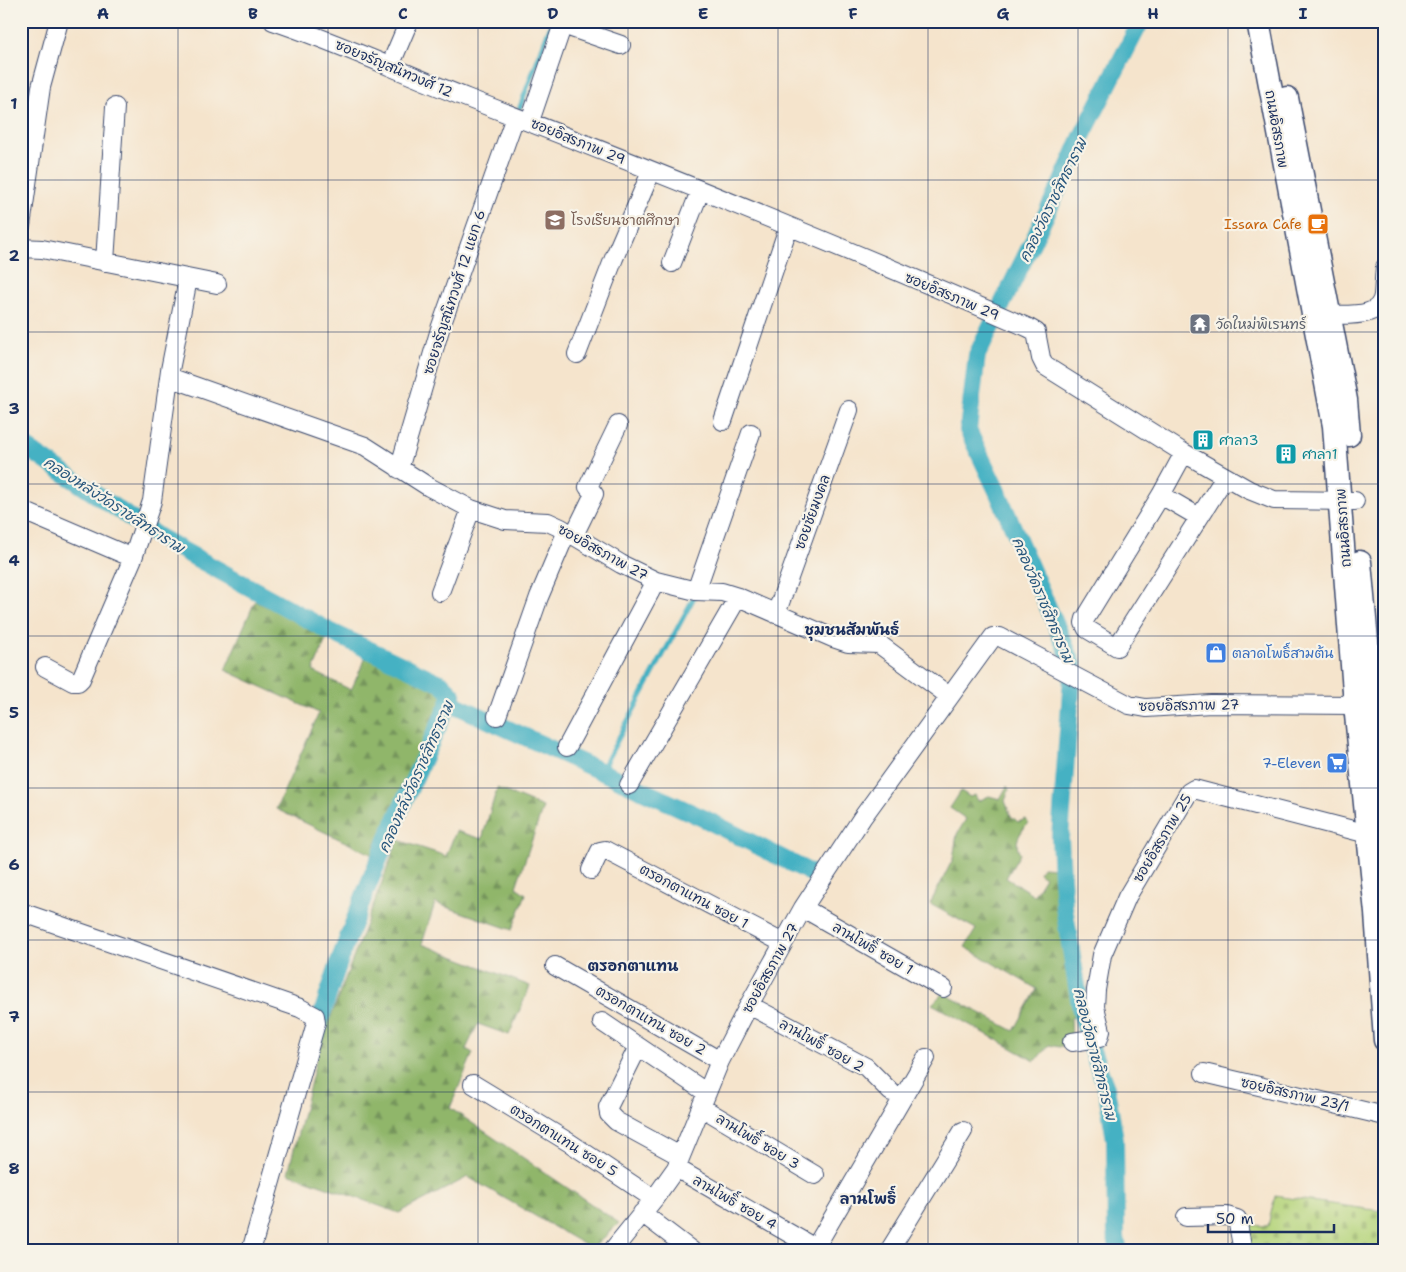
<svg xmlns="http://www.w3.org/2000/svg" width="1406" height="1272" font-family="'Shantell Sans','Playpen Sans Thai',sans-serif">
	<defs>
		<pattern id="forest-firs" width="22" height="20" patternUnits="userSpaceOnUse" patternTransform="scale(1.25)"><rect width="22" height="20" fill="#90b66b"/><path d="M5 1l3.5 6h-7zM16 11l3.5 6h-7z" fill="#75945b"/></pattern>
		<pattern id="cemetery-stones" width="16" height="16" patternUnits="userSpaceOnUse" patternTransform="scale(1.25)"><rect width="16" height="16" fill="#b5d47b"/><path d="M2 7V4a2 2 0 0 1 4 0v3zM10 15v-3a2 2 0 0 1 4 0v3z" fill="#9bb66d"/></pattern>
	</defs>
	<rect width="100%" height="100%" fill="#f7f3e8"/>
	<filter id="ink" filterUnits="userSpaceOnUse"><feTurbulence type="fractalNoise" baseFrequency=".02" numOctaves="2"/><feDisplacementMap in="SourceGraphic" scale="10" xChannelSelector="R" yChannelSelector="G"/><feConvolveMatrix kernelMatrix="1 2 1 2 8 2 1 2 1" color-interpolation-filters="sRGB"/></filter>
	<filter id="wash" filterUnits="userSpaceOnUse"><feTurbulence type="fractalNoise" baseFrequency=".0096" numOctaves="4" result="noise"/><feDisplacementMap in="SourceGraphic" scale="20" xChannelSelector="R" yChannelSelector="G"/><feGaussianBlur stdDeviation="1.12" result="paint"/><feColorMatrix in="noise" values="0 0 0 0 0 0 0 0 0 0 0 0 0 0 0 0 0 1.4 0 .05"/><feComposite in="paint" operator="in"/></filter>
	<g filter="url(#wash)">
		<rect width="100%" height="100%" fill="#f5e4cc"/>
		<path fill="url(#forest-firs)" stroke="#567264" d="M255 601 328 635 313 671 351 690 367 655 446 694 375 856 276 809 319 713 225 670Z
			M1007 786 1009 790 1005 801 1011 816 1018 822 1026 819 1028 823C1020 834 1013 841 1020 854L1006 878 1034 895 1045 877 1039 873 1042 867 1054 868 1076 1016 1071 1018 1072 1042 1059 1047 1049 1045 1035 1061 932 1004 943 993 1014 1031 1037 989 965 947 976 929 930 904 953 859 957 834 966 819 950 808 961 791 970 797 975 795 978 801 989 796 1000 799Z
			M497 788 543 807 516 887 526 894 512 930 435 903 422 944 530 986 509 1035 478 1024 466 1049 473 1053 450 1108 619 1223 592 1249 468 1177 399 1213 288 1173 320 1045 398 840 446 856 456 831 482 839Z"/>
		<path fill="url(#cemetery-stones)" stroke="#68826c" d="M1275 1196 1381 1211 1384 1251H1250L1247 1225 1268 1226Z"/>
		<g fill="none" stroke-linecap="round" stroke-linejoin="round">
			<path stroke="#45b1c3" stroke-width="5" d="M520 107 552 21
				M601 771 693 599"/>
			<path stroke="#45b1c3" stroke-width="18" d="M21 444 160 538 329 631 442 684 453 695C401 805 350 917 316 1034
				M449 702 705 819 815 875
				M1119 1251 1116 1238 1115 1139 1106 1088 1092 1051 1081 1011 1064 907 1062 878 1060 838 1073 664 997 491 968 430 977 355 1060 186 1083 134 1141 21"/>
		</g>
	</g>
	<g filter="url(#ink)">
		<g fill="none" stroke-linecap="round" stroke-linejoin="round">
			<g stroke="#3c4a6e" stroke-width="20">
				<path id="minor" d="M273 21C340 43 402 73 467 98 656 171 844 247 1029 328L1036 332 1041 358 1045 366 1184 453 1249 490 1274 500 1355 501
					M563 25 621 45
					M390 66 409 21
					M530 121 564 21
					M21 226 41 87 59 21
					M21 248 42 249 217 284
					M105 262 115 107
					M672 263 700 191
					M1329 315C1347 314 1381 319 1383 295 1384 285 1384 276 1385 267
					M577 354 614 258 651 172
					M169 377 365 446 429 487 471 509 505 520 548 522 561 528 621 564 656 581 696 591 722 592 738 597 833 638 848 643 879 644 949 696
					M723 421 788 228
					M1184 453 1161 495 1085 619 1084 623 1087 629 1117 647 1225 477
					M399 469 440 329 515 117
					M1161 495 1199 517
					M21 510 133 558
					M574 535 594 494 588 487 618 425
					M696 591 751 433
					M440 592 471 509
					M776 614 849 410
					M45 667 73 682H78L81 679 133 558 152 501 170 370 188 279
					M497 716 539 597 567 531
					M567 747 656 581
					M629 785 738 597
					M591 870 600 851 605 850 783 943
					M803 908 943 988
					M21 912 300 1008 315 1016 316 1023 251 1251
					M555 966 720 1061
					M749 1005 866 1067 891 1092
					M602 1022 707 1093
					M1072 1042 1099 1038 1101 1031 1095 1007 1096 990 1102 955 1127 897 1189 792 1194 789 1368 834
					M638 1047 608 1107 609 1114 616 1121 680 1156
					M1204 1073 1385 1116
					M473 1084 570 1143 654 1199
					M701 1107 815 1175
					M676 1168 820 1251
					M642 1213 692 1251
					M1186 1217 1227 1216 1237 1219 1243 1251
					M815 1248 926 1058
					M612 1251 654 1199 676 1168 720 1061 749 1005 803 908 862 818 993 637H1000L1129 705 1146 708 1211 704 1355 705
					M889 1251 963 1131"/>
			</g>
			<g stroke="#3c4a6e" stroke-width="25">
				<path id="major" d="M1258 21 1334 426 1355 705 1376 913 1385 1040
					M1287 98 1346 400 1349 435
					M1360 562 1385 846"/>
			</g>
			<use href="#minor" stroke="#fff" stroke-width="18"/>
			<use href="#major" stroke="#fff" stroke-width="22"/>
		</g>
	</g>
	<path fill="none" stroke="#1b2f5e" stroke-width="1" stroke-opacity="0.55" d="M178 21V1251M328 21V1251M478 21V1251M628 21V1251M778 21V1251M928 21V1251M1078 21V1251M1228 21V1251M21 180H1385M21 332H1385M21 484H1385M21 636H1385M21 788H1385M21 940H1385M21 1092H1385"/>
	<defs>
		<g id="school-square" transform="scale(1.125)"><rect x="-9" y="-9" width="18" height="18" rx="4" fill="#8d6e63" stroke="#f7f3e8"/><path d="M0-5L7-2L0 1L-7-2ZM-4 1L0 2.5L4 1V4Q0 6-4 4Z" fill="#fff"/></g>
		<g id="cafe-square" transform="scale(1.125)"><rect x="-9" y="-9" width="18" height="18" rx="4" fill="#e8710a" stroke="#f7f3e8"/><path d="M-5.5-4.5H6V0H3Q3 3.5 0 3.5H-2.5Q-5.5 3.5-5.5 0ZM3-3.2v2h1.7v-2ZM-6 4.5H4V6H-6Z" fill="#fff"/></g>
		<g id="temple-square" transform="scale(1.125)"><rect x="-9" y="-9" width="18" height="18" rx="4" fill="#6b7280" stroke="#f7f3e8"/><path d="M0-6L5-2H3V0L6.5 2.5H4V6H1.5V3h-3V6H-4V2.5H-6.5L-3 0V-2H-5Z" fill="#fff"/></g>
		<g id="building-square" transform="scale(1.125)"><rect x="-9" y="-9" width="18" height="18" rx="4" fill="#0f9aa8" stroke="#f7f3e8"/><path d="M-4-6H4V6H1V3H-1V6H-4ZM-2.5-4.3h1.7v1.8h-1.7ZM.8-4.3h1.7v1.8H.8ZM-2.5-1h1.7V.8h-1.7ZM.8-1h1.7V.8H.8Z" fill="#fff"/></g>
		<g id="shop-square" transform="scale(1.125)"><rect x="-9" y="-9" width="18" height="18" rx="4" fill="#3f7fe0" stroke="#f7f3e8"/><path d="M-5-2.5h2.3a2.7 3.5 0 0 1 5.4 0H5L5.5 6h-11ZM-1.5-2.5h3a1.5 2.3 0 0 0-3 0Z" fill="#fff"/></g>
		<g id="supermarket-square" transform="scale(1.125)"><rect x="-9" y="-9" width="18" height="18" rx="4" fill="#3f7fe0" stroke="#f7f3e8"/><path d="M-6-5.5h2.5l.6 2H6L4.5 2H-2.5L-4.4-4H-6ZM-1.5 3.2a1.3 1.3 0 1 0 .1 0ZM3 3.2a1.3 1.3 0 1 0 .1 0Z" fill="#fff"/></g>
	</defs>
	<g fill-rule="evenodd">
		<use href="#school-square" x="555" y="220"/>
		<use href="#cafe-square" x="1318" y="224"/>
		<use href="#temple-square" x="1200" y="324"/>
		<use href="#building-square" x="1203" y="440"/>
		<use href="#building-square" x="1286" y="454"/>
		<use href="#shop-square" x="1216" y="653"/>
		<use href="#supermarket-square" x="1337" y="763"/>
	</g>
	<g text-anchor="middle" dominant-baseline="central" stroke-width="4.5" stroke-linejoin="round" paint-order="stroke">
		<g font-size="14" fill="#1b2f5e" stroke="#f7f3e8">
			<text transform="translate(394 68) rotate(23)">ซอยจรัญสนิทวงศ์ 12</text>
			<text transform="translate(1277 129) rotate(80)">ถนนอิสรภาพ</text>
			<text transform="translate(578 141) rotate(22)">ซอยอิสรภาพ 29</text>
			<text transform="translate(454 292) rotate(-72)">ซอยจรัญสนิทวงศ์ 12 แยก 6</text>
			<text transform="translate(952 296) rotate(23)">ซอยอิสรภาพ 29</text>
			<text transform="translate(812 512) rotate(-70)">ซอยชัยมงคล</text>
			<text transform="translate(1343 528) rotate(-94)">ถนนอิสรภาพ</text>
			<text transform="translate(603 552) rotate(29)">ซอยอิสรภาพ 27</text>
			<text transform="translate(1189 705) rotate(-1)">ซอยอิสรภาพ 27</text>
			<text transform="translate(1162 838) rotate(-59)">ซอยอิสรภาพ 25</text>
			<text transform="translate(694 896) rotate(28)">ตรอกตาแทน ซอย 1</text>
			<text transform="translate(873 948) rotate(30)">ลานโพธิ์ ซอย 1</text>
			<text transform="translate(770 968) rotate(-61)">ซอยอิสรภาพ 27</text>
			<text transform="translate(651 1020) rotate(30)">ตรอกตาแทน ซอย 2</text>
			<text transform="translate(822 1045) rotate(29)">ลานโพธิ์ ซอย 2</text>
			<text transform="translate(1295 1094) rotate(13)">ซอยอิสรภาพ 23/1</text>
			<text transform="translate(564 1140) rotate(32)">ตรอกตาแทน ซอย 5</text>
			<text transform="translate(758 1141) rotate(31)">ลานโพธิ์ ซอย 3</text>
			<text transform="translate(735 1202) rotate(30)">ลานโพธิ์ ซอย 4</text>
		</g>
		<g font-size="14" fill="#785e54" stroke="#f7f3e8" text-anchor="start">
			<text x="571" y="220">โรงเรียนชาตศึกษา</text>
		</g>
		<g font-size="14" fill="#c56008" stroke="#f7f3e8" text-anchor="end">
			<text x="1302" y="224">Issara Cafe</text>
		</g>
		<g font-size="14" fill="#5b616d" stroke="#f7f3e8" text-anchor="start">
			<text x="1216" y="324">วัดใหม่พิเรนทร์</text>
		</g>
		<g font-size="14" fill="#0d838f" stroke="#f7f3e8" text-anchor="start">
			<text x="1219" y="440">ศาลา3</text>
			<text x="1302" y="454">ศาลา1</text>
		</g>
		<g font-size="14" fill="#366cbe" stroke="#f7f3e8" text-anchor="start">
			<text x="1232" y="653">ตลาดโพธิ์สามต้น</text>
			<text x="1321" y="763" text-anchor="end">7-Eleven</text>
		</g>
		<g font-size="15" font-style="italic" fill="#28567c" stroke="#f7f3e8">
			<text transform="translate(1053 200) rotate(-64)">คลองวัดราชสิทธาราม</text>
			<text transform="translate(114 505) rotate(33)">คลองหลังวัดราชสิทธาราม</text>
			<text transform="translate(1043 600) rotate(67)">คลองวัดราชสิทธาราม</text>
			<text transform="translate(416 777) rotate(-66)">คลองหลังวัดราชสิทธาราม</text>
			<text transform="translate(1095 1054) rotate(76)">คลองวัดราชสิทธาราม</text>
		</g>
		<g font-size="15" font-weight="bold" fill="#1b2f5e" stroke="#f7f3e8">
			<text x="852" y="630">ชุมชนสัมพันธ์</text>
			<text x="633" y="966">ตรอกตาแทน</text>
			<text x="868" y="1199">ลานโพธิ์</text>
		</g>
	</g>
	<rect width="1406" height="1272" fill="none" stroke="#f7f3e8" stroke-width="55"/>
	<path d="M1208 1224v8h126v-8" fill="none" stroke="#1b2f5e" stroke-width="2.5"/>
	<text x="1216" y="1224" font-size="15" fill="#1b2f5e" stroke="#f7f3e8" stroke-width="4" paint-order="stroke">50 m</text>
	<rect x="28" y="28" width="1350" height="1216" fill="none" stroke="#1b2f5e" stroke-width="2"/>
	<g font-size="16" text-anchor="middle" font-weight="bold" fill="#1b2f5e">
		<text x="103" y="19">A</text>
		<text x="253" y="19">B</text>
		<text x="403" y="19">C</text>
		<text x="553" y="19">D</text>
		<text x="703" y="19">E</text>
		<text x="853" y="19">F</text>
		<text x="1003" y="19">G</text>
		<text x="1153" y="19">H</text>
		<text x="1303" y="19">I</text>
		<text x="14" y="109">1</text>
		<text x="14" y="261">2</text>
		<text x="14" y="414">3</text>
		<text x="14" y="566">4</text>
		<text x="14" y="718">5</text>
		<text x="14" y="870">6</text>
		<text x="14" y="1022">7</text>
		<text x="14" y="1174">8</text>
	</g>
</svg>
